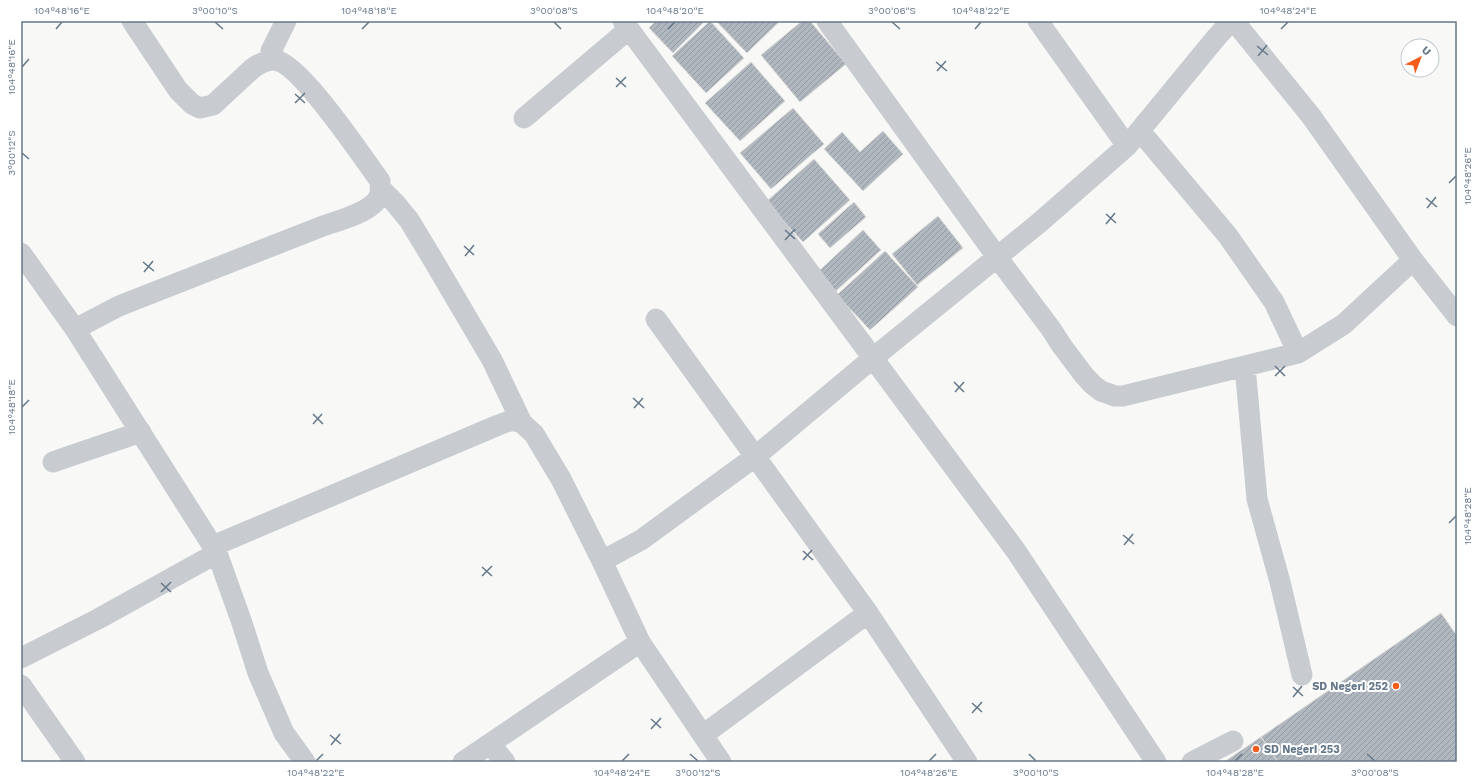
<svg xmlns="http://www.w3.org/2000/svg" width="1478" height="783" font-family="'Work Sans',sans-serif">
	<defs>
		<pattern id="building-hatch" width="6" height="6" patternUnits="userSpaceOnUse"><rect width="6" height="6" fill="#b0b7bf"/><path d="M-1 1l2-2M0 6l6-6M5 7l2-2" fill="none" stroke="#939aa1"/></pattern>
	</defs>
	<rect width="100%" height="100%" fill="#f8f9f6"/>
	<path fill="url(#building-hatch)" stroke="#dadad8" d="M656 21H705L673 53 649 28Z
		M710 21 744 58 706 93 672 56Z
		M716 21H780L747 53Z
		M802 21H810L846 64 800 102 761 55Z
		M751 62 785 101 740 141 705 103Z
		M793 108 824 144 771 189 740 153Z
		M883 131 903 154 863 191 824 149 842 132 860 152Z
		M814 159 850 200 803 242 766 202Z
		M854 202 866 217 830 248 818 234Z
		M938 216 963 248 917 285 892 254Z
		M863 230 881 250 836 291 818 272Z
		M885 251 918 287 870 330 837 295Z
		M1441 613 1457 636V761L1455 762H1278L1261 737Z
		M1261 737 1278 762H1224Z"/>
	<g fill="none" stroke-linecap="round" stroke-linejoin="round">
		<path stroke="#c8ccd0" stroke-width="21" d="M132 21 178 90 192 104 200 108 213 105 253 68C259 64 267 59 275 60 300 63 364 159 380 181 380 185 381 190 380 194 375 212 339 220 323 226L119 306 75 329 217 553 242 623 258 673 284 733 305 762
			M623 21 1016 551 1156 762
			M827 21 997 257 1051 329 1062 346 1083 374 1092 384 1101 391 1115 396H1123L1245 366
			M1038 21 1127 146
			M1234 21 1311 116 1413 260 1457 316
			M276 60 271 51 286 21
			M524 118 629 29
			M1140 131 1228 236 1274 302 1298 353 1245 366 1257 499 1280 582 1302 675
			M380 188 395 203 409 220 432 258 492 360 522 423
			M21 253 75 329
			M656 319 868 613 967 762
			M1298 353 1344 324 1413 260
			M53 462 76 454 141 432
			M213 546 496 426 509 421H516L522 423 534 434 561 479 602 561 640 642 721 762
			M602 561 641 540 756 456 873 358 1039 223 1127 146 1215 39 1231 21
			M21 658 98 619 217 553
			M21 685 75 762
			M703 735 868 613
			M490 744 505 762
			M463 762 640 642
			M1192 762 1233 741"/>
	</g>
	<path fill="none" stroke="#64778a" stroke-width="1.5" d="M215 22 223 29M554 22 561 29M892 22 900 29M56 29 62 22M362 29 369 22M668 29 675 22M975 29 981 22M1281 29 1288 22M1257 46 1268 55M1258 56 1267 45M936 62 947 71M22 67 29 59M937 71 946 61M616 78 626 87M616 87 626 77M295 94 305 103M295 103 305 93M22 153 29 159M1449 183 1456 176M1426 198 1437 207M1427 208 1436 197M1106 214 1116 223M1106 224 1115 213M785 230 795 239M785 240 795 229M464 246 474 255M465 256 474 245M143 262 154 271M144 272 153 261M1275 366 1285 376M1275 376 1285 366M954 382 964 392M955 392 964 382M633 398 644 408M22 407 29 400M634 408 643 398M313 414 323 424M313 424 322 414M1449 523 1456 516M1123 535 1134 544M1124 545 1133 534M803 551 813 560M803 560 812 550M482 567 492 576M482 576 492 566M161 583 171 592M161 592 171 582M1293 687 1303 696M1293 697 1302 686M972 703 982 712M972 713 982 702M651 719 661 728M651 729 661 718M330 735 341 744M331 745 340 734M690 754 698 761M1029 754 1036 761M1367 754 1375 761M316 761 323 754M622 761 629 754M929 761 936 754M1235 761 1242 754"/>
	<g fill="#f55c1a" stroke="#fff" stroke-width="1.5">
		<circle cx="1396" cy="686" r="4"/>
		<circle cx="1256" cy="749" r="4"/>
	</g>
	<g text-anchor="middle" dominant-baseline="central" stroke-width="4" stroke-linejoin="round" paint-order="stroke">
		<g font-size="11" font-weight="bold" fill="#64778a" stroke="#fff" text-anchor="end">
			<text x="1388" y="686">SD Negeri 252</text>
			<text x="1264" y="749" text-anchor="start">SD Negeri 253</text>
		</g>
	</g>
	<rect width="1478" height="783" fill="none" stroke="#ffffff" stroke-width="44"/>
	<g transform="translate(1420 58) rotate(42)"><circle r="19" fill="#ffffff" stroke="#c1c9d0"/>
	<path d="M0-3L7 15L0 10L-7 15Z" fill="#f55c1a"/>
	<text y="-6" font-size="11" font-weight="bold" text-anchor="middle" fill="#64778a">U</text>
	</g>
	<rect x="22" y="22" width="1434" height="739" fill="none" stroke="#64778a" stroke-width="1.5"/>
	<g font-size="10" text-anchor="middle" fill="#64778a">
		<text x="62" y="14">104°48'16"E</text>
		<text x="215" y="14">3°00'10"S</text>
		<text x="369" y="14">104°48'18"E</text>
		<text x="554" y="14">3°00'08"S</text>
		<text x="675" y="14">104°48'20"E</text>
		<text x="892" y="14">3°00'06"S</text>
		<text x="981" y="14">104°48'22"E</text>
		<text x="1288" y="14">104°48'24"E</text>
		<text transform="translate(11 67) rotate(-90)" y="4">104°48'16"E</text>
		<text transform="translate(11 153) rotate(-90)" y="4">3°00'12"S</text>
		<text transform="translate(1467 176) rotate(-90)" y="4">104°48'26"E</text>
		<text transform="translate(11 407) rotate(-90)" y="4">104°48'18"E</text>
		<text transform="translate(1467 516) rotate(-90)" y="4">104°48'28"E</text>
		<text x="316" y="776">104°48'22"E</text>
		<text x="622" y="776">104°48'24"E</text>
		<text x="698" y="776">3°00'12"S</text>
		<text x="929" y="776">104°48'26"E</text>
		<text x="1036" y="776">3°00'10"S</text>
		<text x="1235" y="776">104°48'28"E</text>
		<text x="1375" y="776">3°00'08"S</text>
	</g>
</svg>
